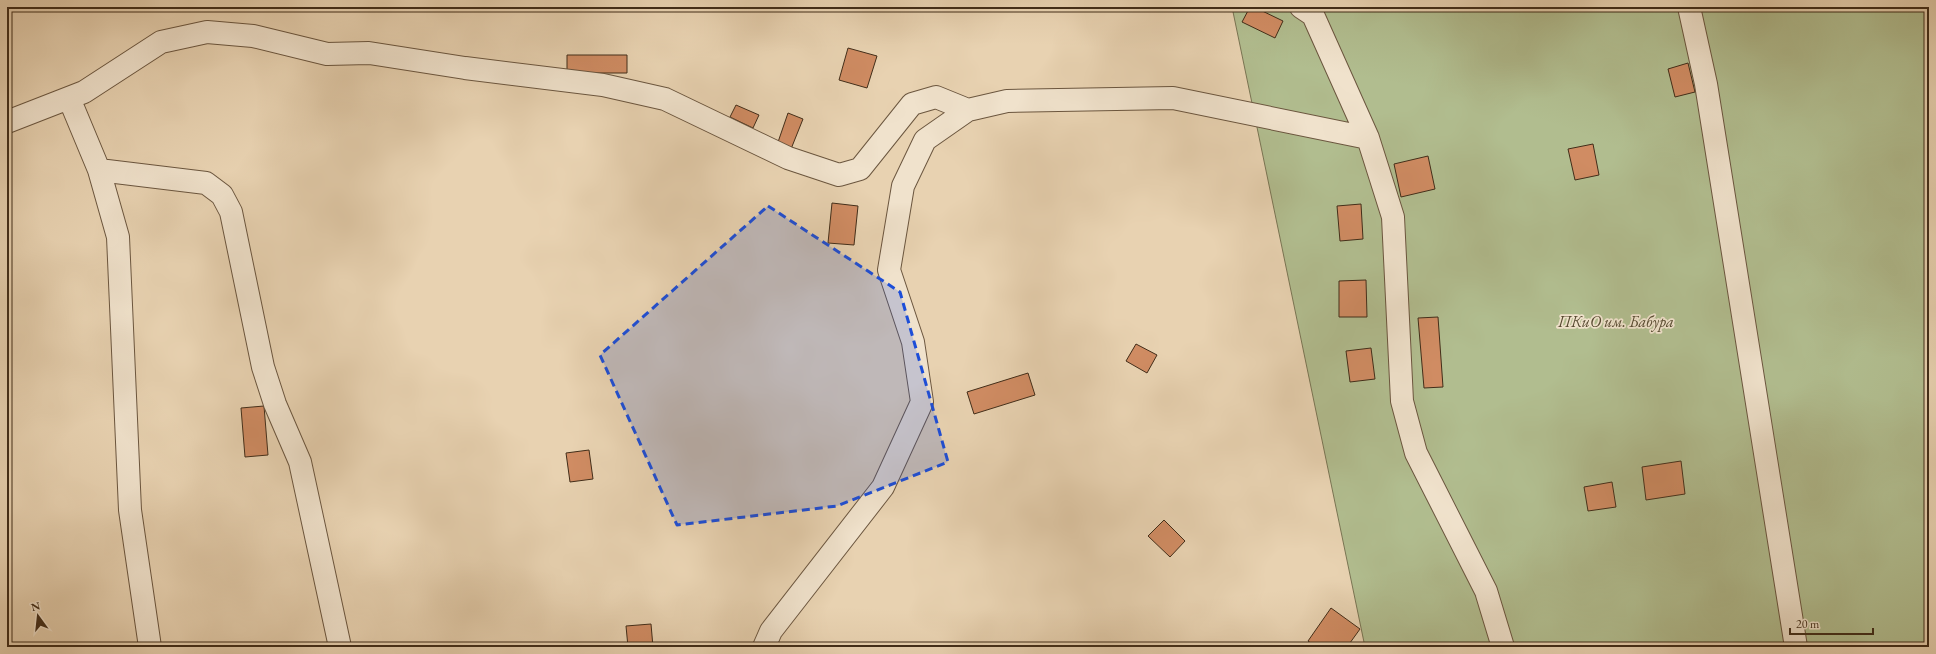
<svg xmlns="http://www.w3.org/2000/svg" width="1936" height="654" font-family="'EB Garamond',serif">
	<rect width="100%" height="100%" fill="#e8d2b1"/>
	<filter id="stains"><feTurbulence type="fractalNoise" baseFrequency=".005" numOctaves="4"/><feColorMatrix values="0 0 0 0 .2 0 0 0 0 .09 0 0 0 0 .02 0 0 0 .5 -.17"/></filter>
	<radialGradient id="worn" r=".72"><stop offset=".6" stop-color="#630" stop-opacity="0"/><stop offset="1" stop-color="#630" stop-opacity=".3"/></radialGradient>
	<path fill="#b1bd8f" stroke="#797554" d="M1232 7H1929V647H1365Z"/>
	<path fill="#d08c63" stroke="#412d19" d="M1250 7H1254L1283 21 1275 38 1242 22Z
		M848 48 877 56 867 88 839 80Z
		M567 55H627V73H567Z
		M1688 63 1695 92 1675 97 1668 69Z
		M736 105 759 115 753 128 730 117Z
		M788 113 803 119 791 149 777 145Z
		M1593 144 1599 175 1575 180 1568 149Z
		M1428 156 1435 189 1401 197 1394 164Z
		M832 203 858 206 854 245 828 243Z
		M1361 204 1363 239 1340 241 1337 206Z
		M1366 280 1367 317H1339V281Z
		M1438 317 1443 387 1424 388 1418 318Z
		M1136 344 1157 355 1147 373 1126 361Z
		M1371 348 1375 379 1350 382 1346 351Z
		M1028 373 1035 395 974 414 967 392Z
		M264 406 268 455 245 457 241 408Z
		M589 450 593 479 570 482 566 453Z
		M1681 461 1685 494 1646 500 1642 467Z
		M1612 482 1616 507 1588 511 1584 487Z
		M1164 520 1185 541 1170 557 1148 536Z
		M1331 608 1360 629 1347 647H1316L1308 641Z
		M651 624 653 647H628L626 626Z"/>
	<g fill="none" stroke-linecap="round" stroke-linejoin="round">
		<g stroke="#6b563f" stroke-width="24">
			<path id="minor" d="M1301 7 1313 15 1368 138 1393 217 1402 401 1416 453 1486 591 1503 647
				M1689 7 1706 84 1796 647
				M69 98 99 170 118 237 130 510 150 647
				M7 122 84 92 161 42 207 32 253 36 327 54 369 53 465 68 603 85 665 99 788 158 839 175 860 169 912 104 936 97 968 110
				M99 170 206 183 222 195 231 212 263 367 275 404 300 462 340 647
				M764 647 771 631 883 487 922 402 913 342 889 270 903 186 925 140 968 110 1007 101 1173 98 1368 138"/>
		</g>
		<use href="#minor" stroke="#f0e2cc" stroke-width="22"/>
	</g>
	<path fill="#1d4ed8" fill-opacity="0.2" stroke="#1d4ed8" stroke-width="3" stroke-dasharray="8 5" stroke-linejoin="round" d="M768 206 900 292 948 462 837 506 677 525 600 355Z"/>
	<g text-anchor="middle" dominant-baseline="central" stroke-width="3.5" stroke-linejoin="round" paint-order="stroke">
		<g font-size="16" font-style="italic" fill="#574a31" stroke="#f0e2cc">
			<text x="1616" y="321">ПКиО им. Бабура</text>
		</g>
	</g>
	<rect width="1936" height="654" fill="none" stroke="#e8d2b1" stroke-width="24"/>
	<rect x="8" y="8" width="1920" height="638" fill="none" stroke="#412d19" stroke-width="2"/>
	<rect x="12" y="12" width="1912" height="630" fill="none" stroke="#412d19"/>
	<g transform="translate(38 616) rotate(345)" stroke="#f0e2cc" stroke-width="3" paint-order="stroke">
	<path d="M0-3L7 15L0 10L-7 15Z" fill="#412d19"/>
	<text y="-6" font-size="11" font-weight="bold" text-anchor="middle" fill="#412d19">N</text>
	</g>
	<path d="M1790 628v6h83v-6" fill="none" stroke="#412d19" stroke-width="2"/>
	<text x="1796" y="628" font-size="12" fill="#412d19" stroke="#f0e2cc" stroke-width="3" paint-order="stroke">20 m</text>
	<rect width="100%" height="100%" filter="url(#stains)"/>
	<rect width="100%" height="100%" fill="url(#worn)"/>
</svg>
